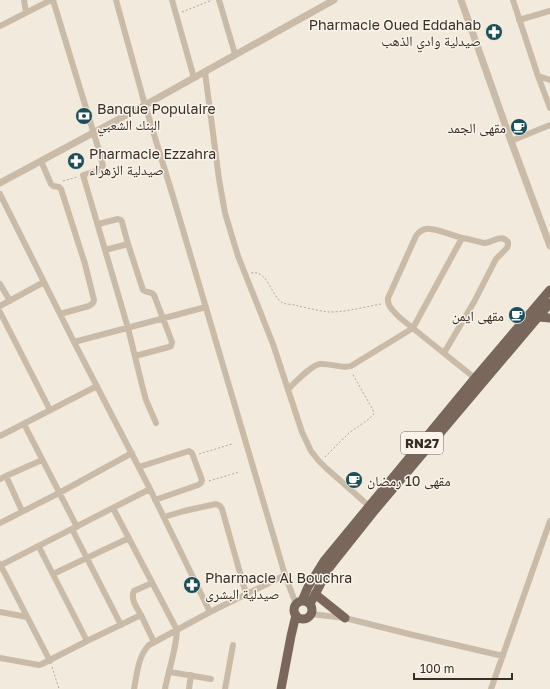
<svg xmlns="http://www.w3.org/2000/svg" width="550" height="689" font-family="'Golos Text','Noto Naskh Arabic',sans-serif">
	<rect width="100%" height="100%" fill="#f2eadc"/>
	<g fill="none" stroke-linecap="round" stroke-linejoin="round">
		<path stroke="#b6a592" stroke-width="1" stroke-dasharray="2 2" stroke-linecap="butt" d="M182 12 212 0
			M63 181 77 177
			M251 273C268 269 271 297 283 303 288 305 294 304 298 306 308 308 319 311 329 312 347 312 364 307 381 304
			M199 454 232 444
			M325 457 349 433 369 419 374 414 373 410 352 373
			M209 481 239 472
			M52 667 59 689"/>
		<path stroke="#cabba8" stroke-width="6" d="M24 0 26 12
			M53 0 101 157 103 166 99 170 83 175 128 328 142 385 146 400 156 423
			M116 0 145 105 175 203 285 575 296 604
			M172 0 194 78
			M219 0 235 54
			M513 0 538 76 550 108
			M519 20 550 11
			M0 26 51 0
			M205 72 219 179 225 213 238 256 273 344 302 432 311 451 318 460 326 468 369 506 372 508
			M538 76 550 80
			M511 141 550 125
			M41 161 51 184 53 186 59 187 61 189 85 264 94 300 93 303 89 306 60 314
			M0 194 74 342 150 489 210 612
			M98 224 118 219 121 220 122 222 128 244
			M462 238C454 236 433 227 426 229 421 230 418 233 416 236L388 298C387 307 394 311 399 317L476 379
			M105 250 128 244 143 290C146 293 151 291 154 295L172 342 171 346 169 347 135 356
			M0 284 10 301
			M0 306 44 282
			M0 312 50 410
			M74 342 206 307
			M288 389C295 383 311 365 320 364 331 363 341 369 351 366L413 328 462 238C470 239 478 242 484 243 494 243 500 233 508 242V245L507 248 496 259 474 302 444 353
			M24 424 77 527
			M0 436 97 386
			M139 467 189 451 192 453 202 480 201 483 198 485 155 500
			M6 476 42 460
			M0 479 6 476 22 511
			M113 508 177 630C176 651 169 668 165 689
			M164 517 184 511 216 504 220 506 222 509 246 594
			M0 523 59 493 132 453
			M72 529 121 625
			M39 547 87 641
			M0 564 50 661
			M1 565 150 489
			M53 574 129 538
			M0 612 27 617
			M311 614 345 618 413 635 503 656
			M141 615C137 608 130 599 134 591L152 583
			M0 658 39 665 42 664 87 641 141 615 154 642
			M170 672 211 679
			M134 689C137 674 138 656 149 645L210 612 285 575
			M189 689 191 675
			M225 689 233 645
			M491 689 550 521"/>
		<path stroke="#cabba8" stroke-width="7" d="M461 0 511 141 550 246
			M0 183 145 105 334 0"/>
		<path stroke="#78675a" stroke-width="9" d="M539 317 550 318
			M315 594 345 618
			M302 601 308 587 324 561 475 378 550 290
			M294 610a9 9 0 1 1 18 0a9 9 0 1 1-18 0Z
			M310 604 329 568 336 559 375 510 550 303
			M281 689 291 636 296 615"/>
	</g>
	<defs>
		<g id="pharmacy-disc" transform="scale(0.9)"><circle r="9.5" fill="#1e4e58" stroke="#f9f3e9"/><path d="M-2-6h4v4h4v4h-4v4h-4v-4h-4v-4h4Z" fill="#fff"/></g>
		<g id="bank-disc" transform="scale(0.9)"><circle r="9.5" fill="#1e4e58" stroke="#f9f3e9"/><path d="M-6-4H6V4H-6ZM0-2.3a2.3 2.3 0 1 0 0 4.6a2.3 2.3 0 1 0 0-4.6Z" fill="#fff"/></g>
		<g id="cafe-disc" transform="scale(0.9)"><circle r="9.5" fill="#1e4e58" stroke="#f9f3e9"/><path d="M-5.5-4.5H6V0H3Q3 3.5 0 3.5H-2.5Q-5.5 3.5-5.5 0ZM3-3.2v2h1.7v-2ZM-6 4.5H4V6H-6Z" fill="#fff"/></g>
	</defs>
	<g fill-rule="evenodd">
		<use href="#pharmacy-disc" x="494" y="32"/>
		<use href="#bank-disc" x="84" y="116"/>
		<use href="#cafe-disc" x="519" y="127"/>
		<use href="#pharmacy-disc" x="76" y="161"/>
		<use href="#cafe-disc" x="517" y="315"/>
		<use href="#cafe-disc" x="354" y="480"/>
		<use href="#pharmacy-disc" x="192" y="585"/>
	</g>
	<g text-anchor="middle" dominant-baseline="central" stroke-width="3" stroke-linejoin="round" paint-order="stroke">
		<rect fill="#f9f3e9" stroke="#716962" stroke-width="1" x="401" y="432" width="42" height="22" rx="3"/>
		<g font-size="13" font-weight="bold" fill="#372e28">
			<text x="422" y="443">RN27</text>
		</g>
		<g font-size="14" fill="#372e28" stroke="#f9f3e9" text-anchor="start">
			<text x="481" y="24" text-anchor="end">Pharmacie Oued Eddahab<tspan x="481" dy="16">صيدلية وادي الذهب</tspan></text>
			<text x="97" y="108">Banque Populaire<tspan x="97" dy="16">البنك الشعبي</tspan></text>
			<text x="506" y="127" text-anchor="end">مقهى الجمد</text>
			<text x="89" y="153">Pharmacie Ezzahra<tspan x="89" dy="16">صيدلية الزهراء</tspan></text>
			<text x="504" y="315" text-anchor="end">مقهى ايمن</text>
			<text x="367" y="480">مقهى 10 رمضان</text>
			<text x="205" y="577">Pharmacie Al Bouchra<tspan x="205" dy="16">صيدلية البشرى</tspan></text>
		</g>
	</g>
	<path d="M414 673v6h98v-6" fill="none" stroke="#372e28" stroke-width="2"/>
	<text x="420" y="673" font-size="12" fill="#372e28" stroke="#f9f3e9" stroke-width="3" paint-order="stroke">100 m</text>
</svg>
